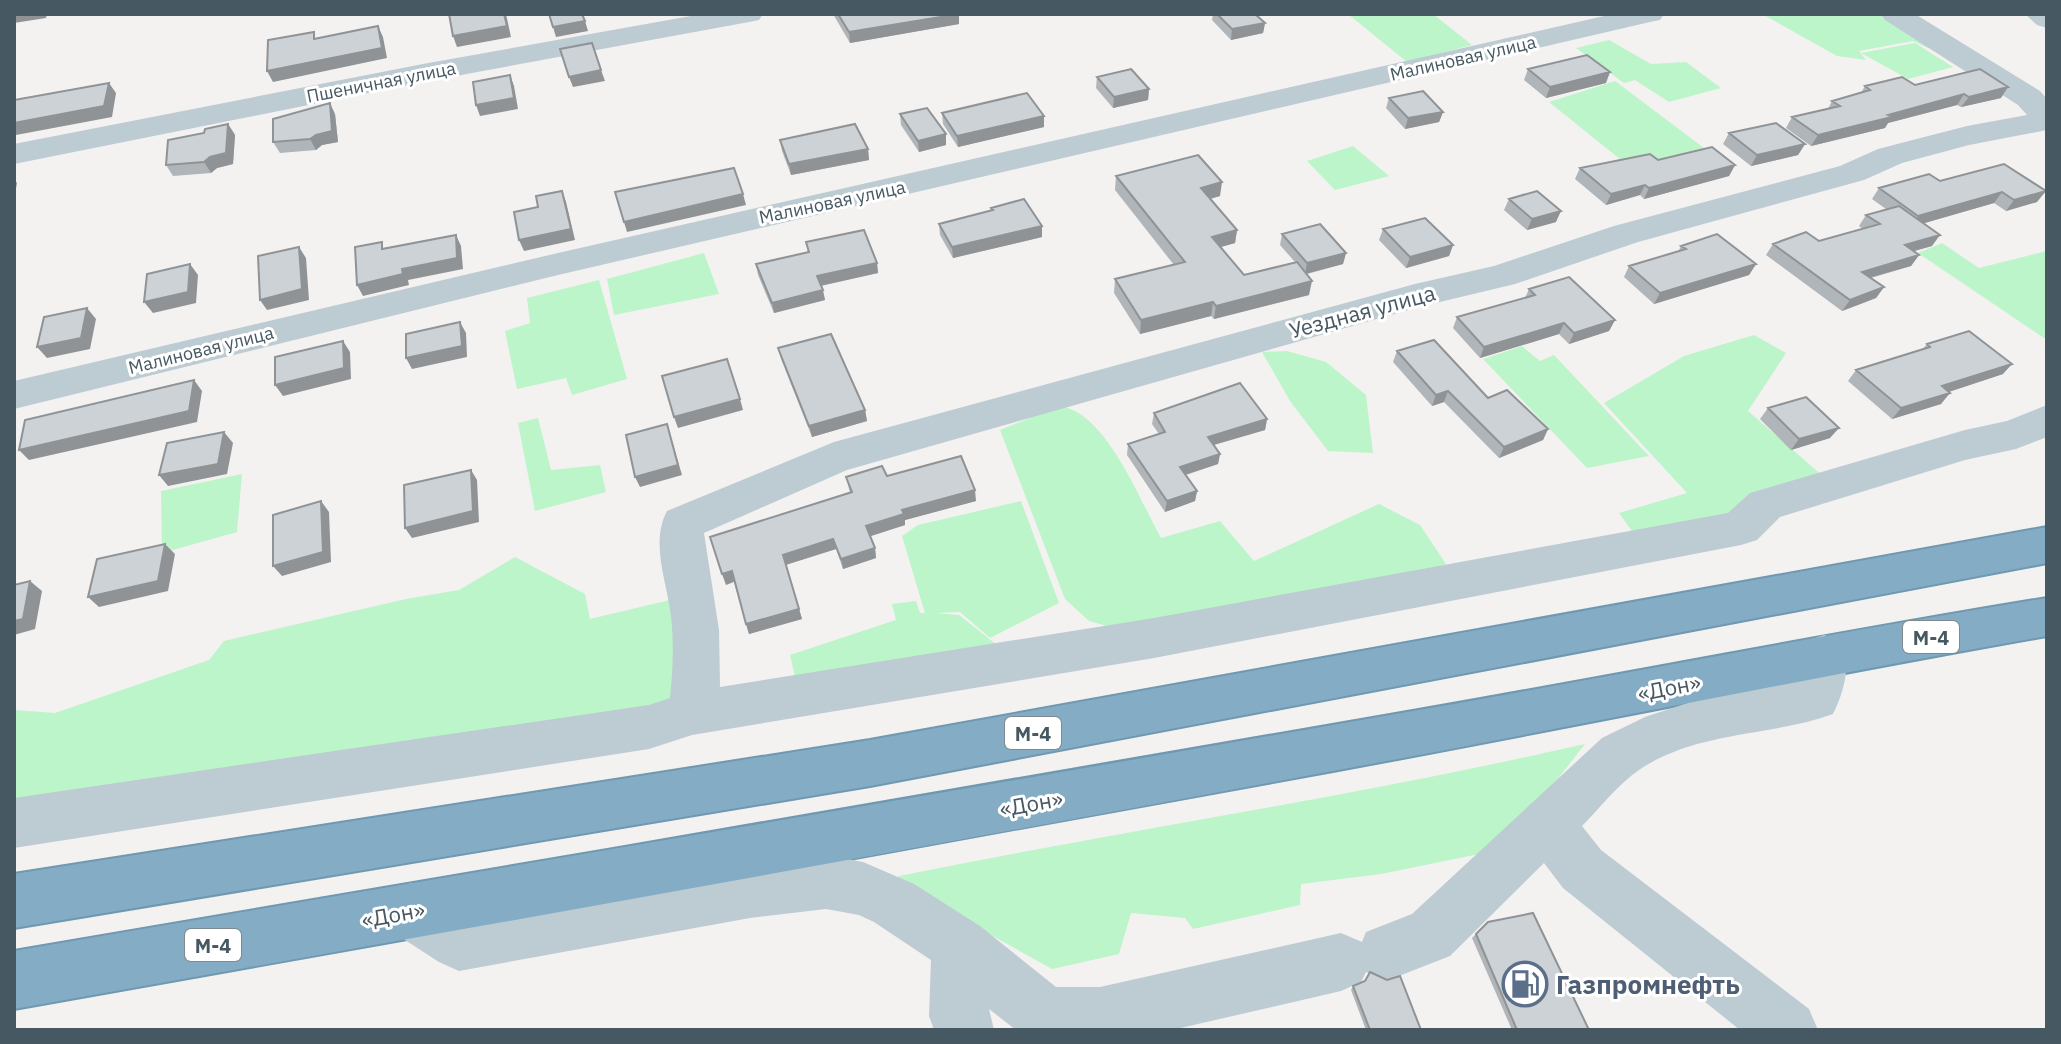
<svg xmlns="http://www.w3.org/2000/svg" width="2061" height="1044" font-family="'IBM Plex Sans',sans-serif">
	<rect width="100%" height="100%" fill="#f4f1f1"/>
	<path fill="#bcf5c9" d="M1348 14H1433L1472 45 1407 62Z
		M1762 14H1887L1941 48H1928L1913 41 1859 51 1866 60 1837 56Z
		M1609 40 1651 64 1686 62 1721 88 1669 102 1635 80 1624 83 1576 48Z
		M1915 43 1953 67 1908 79 1861 53Z
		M1615 81 1704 148 1631 168 1549 102Z
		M1353 146 1389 176 1335 190 1307 161Z
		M1942 243 1979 268 2047 251V340L1918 253Z
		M704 253 719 294 614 315 607 279Z
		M599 280 627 379 572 395 566 378 517 389 505 331 530 323 527 298Z
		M1754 335 1786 353 1748 411 1825 478 1734 521 1634 534 1619 513 1687 493 1604 403 1684 356Z
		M1522 346 1540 361 1554 355 1649 456 1587 468 1483 359Z
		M1287 351 1326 362 1366 395 1373 453 1328 451 1290 401 1262 352Z
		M1059 406C1106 411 1140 501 1161 538L1220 521 1254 561 1379 504 1420 525 1446 564 1370 589 1125 631 1089 621 1065 599 1000 430Z
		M538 418 551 470 600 465 606 492 535 511 518 423Z
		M242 474 237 532 162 553 161 491Z
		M1021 501 1059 603 990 638 960 612 935 613 959 615 1002 649 799 694 790 655 896 620 892 604 916 601 920 613H925L902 536 918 525Z
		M515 557 585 594 590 619 674 599 683 681 669 705 14 812V710L55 713 209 660 224 641 406 599 459 590Z
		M1585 744 1546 794 1484 853 1381 874 1301 884 1300 905 1193 929 1185 918 1131 913 1119 954 1052 969 894 881 899 876C1127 830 1358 796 1585 744Z"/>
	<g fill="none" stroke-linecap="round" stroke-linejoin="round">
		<g stroke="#6f98b1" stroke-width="4">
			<path id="highway" d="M2047 527V563L870 786 14 928V874L870 740Z
				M2047 598V636C1808 678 1571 727 1333 771 893 853 454 931 14 1009V951C471 873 927 796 1384 716 1605 678 1825 634 2047 598Z"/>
		</g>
		<path fill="#bdcbd2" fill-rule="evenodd" d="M702 14H763L759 20 749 22 423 82 14 164V144L423 64Z
			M1613 14H1664L1660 20 1650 22 558 275 14 409V381L558 253Z
			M1881 14H1915L2040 91 2047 99V130L1969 145 1902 163 1864 180 1638 242 1515 284 1419 307 847 470 704 533 719 630 720 687 1154 618 1728 513 1750 493 1965 430 2007 421 2047 405V437L2016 449 1965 460 1780 517 1757 540 1741 545 1154 658 692 735 649 749 14 848V798L649 705 670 698C673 671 674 643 671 616 667 582 650 543 667 511L834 442 1415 284 1494 266 1614 226 1840 166 1878 149 1967 126 2027 115 2018 105 1885 20Z
			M2025 14H2047V28L2037 25Z
			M1824 635 1841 641C1852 663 1844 692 1833 714 1770 737 1698 730 1639 770 1618 784 1600 808 1582 826L1601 850 1809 1009 1818 1030H1740L1563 888 1544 863 1450 956 1386 981 1366 972 1361 982 1341 991 1172 1030H1016L989 1009 994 1030H934L929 1016 931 960 874 922 859 915 826 909 750 918 459 971 439 962 391 931 383 911 391 891 411 883 431 891 464 913 750 864 826 855 863 862 914 884 980 926 1056 987H1100L1341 933 1362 942 1366 932 1412 914 1602 738 1645 717 1715 694 1795 681 1800 655 1807 641Z"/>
		<use href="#highway" fill="#84adc5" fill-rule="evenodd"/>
	</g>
	<path fill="#afb5b8" d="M833 14H959V24L850 43Z
		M1213 14H1255L1265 23 1263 33 1231 40 1212 20Z
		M1528 69 1606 83 1546 98 1524 80Z
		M1097 77 1149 89 1148 100 1113 108 1096 88Z
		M1915 85 2001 98 1961 107 1957 105 1888 123 1885 128 1811 146 1786 128 1792 117 1828 109 1832 101 1861 93 1865 86Z
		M1389 98 1443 112 1439 122 1405 129 1386 108Z
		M942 113 1044 116V127L958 147 943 124Z
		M335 114 338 142 322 145 316 150 280 153 273 142Z
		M900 114 946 145 919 152 901 125Z
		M228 124 235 135 233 164 217 168 211 173 173 176 166 165 204 133Z
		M1729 133 1805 144 1798 155 1751 166 1723 144Z
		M780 140 868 149 869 160 791 175 782 151Z
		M1658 160 1735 165 1729 176 1644 199 1640 195 1606 205 1575 179 1580 168Z
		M2004 164 2037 202 2006 211 1994 203 1924 223 1932 246 1913 251 1919 255 1911 266 1871 278 1884 287 1876 298 1842 311 1766 255 1773 244 1819 241 1863 229 1859 226 1866 215 1886 209 1872 199 1879 188 1940 181Z
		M1116 176 1220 196 1210 199 1237 230 1235 243 1221 247 1244 275 1295 262 1280 245 1282 234 1346 253 1343 264 1307 274 1309 295 1214 319 1211 316 1140 334 1114 293 1115 279 1174 265 1115 190Z
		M1509 199 1556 222 1527 230 1504 210Z
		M991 208 1042 226V237L953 258 940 235 939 224 991 211Z
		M1383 229 1453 245 1449 256 1406 268 1379 240Z
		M806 242 877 263 878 273 821 286 825 300 774 313 758 275 756 264 808 252Z
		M1681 246 1756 264 1749 275 1654 304 1624 277 1629 266 1678 252Z
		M1529 289 1615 320 1609 331 1569 344 1559 334 1480 358 1453 328 1457 317 1525 298Z
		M1927 344 2003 374 1949 392 1941 404 1892 419 1848 381 1856 370 1922 350Z
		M778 348 865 410 867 421 812 437 781 359Z
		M1397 351 1548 429 1543 440 1499 458 1444 402 1432 406 1393 362Z
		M1768 408 1830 438 1791 450 1760 419Z
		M1154 413 1267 419 1265 430 1214 445 1220 454 1218 464 1186 475 1197 491 1195 501 1165 512 1127 455 1128 444 1159 434 1152 424Z
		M887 476 976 501 905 520V525L870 536 875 548 876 558 843 569 836 549 786 565 802 619 749 634 734 582 726 585 850 493 846 477Z
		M1488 922 1589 1030H1512L1472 938Z
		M1353 986 1421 1030H1366L1351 990Z"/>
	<path fill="#8f9396" d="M14 14H47L46 18 14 23Z
		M504 14H506L511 37 457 47 453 36Z
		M959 14V24L850 43 849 32Z
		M585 21 588 31 556 37 553 27Z
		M1265 23 1263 33 1231 40 1232 29Z
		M378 26 383 37 387 58 273 82 267 71Z
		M601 70 605 81 573 87 569 77Z
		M1610 72 1606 83 1546 98 1550 87Z
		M510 75 514 86 518 109 480 116 476 105Z
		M109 83 116 93 112 117 16 135 14 132V123Z
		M2008 87 2001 98 1961 107 1969 97Z
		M1149 89 1148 100 1113 108 1114 97Z
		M1964 94 1957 105 1888 123 1885 128 1811 146 1818 135Z
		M330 103 335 114 338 142 322 145 316 150 310 139Z
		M1443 112 1439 122 1405 129 1408 118Z
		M1044 116V127L958 147 957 136Z
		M228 124 235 135 233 164 217 168 211 173 204 162 210 157Z
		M946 134V145L919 152 918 141Z
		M1805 144 1798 155 1751 166 1757 155Z
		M868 149 869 160 791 175 789 164Z
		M1735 165 1729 176 1644 199 1649 188Z
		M14 179 17 183 14 199Z
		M1222 182 1220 196 1199 202 1201 188Z
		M1645 185 1640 195 1606 205 1611 194Z
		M562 191 566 202 575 240 524 251 519 240Z
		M2046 191 2037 202 2006 211 2014 200Z
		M2002 192 1994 203 1911 227 1918 216Z
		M743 194 746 205 627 232 624 222Z
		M1561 211 1556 222 1527 230 1532 219Z
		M1042 226V237L953 258 952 247Z
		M1237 230 1235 243 1210 250 1212 237Z
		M456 235 461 246 463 269 408 280 409 285 363 296 357 285 402 269Z
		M1940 235 1932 246 1897 256 1905 245Z
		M1453 245 1449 256 1406 268 1410 257Z
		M299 247 306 258 309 300 267 310 260 300Z
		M1346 253 1343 264 1305 274 1307 263Z
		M1919 255 1911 266 1854 282 1862 272Z
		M877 263 878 273 819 286 817 276Z
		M190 264 198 275 196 303 153 313 144 302Z
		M1756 264 1749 275 1654 304 1660 293Z
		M1312 281 1309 295 1214 319 1216 306Z
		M1884 287 1876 298 1842 311 1850 300Z
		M823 290 825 300 774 313 772 303Z
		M1213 302 1211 316 1140 334 1141 320Z
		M87 308 96 319 90 349 47 358 37 347Z
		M1615 320 1609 331 1569 344 1574 333Z
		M460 322 466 333 467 357 412 369 406 358Z
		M1564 323 1559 334 1480 358 1484 347Z
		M343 341 350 352 351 379 283 396 275 385Z
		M2012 364 2003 374 1933 397 1942 386Z
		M194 380 202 391 197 422 29 460 19 450Z
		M1448 391 1444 402 1432 406 1436 395Z
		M1950 393 1941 404 1892 419 1901 408Z
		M740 399 743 410 678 428 674 417Z
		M865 410 867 421 812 437 809 426Z
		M1267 419 1265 430 1206 447 1208 437Z
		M667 424 682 475 640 487 635 477Z
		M1839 428 1830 438 1791 450 1799 439Z
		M1548 429 1543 440 1499 458 1504 447Z
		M224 432 233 443 227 474 168 486 159 475Z
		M1220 454 1218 464 1178 477 1180 467Z
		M471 470 477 480 479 522 412 538 405 528Z
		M975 490 976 501 905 520V525L868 537 866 526 902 510Z
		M1197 491 1195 501 1165 512 1167 501Z
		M321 501 329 512 331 562 282 576 273 566Z
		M833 539 836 549 785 565 783 555Z
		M165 544 175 554 168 591 99 607 88 597Z
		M875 548 876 558 843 569 841 559Z
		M732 571 735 581 726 585 722 574Z
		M30 581 42 591 35 629 14 635V621Z
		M799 609 802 619 749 634 746 624Z"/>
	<path fill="#ccd2d6" stroke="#8f9396" stroke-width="2" d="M449 14H504L507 26 453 36Z
		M549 14H582L585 21 553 27Z
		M838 14H959L849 32Z
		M1217 14H1255L1265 23 1232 29Z
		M378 26 382 48 267 71 268 40 314 32V39Z
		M592 43 601 70 569 77 560 49Z
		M1587 55 1610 72 1550 87 1528 69Z
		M1131 69 1149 89 1114 97 1097 77Z
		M1980 69 2008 87 1969 97 1964 94 1888 115 1892 117 1818 135 1792 117 1840 106 1832 101 1870 90 1865 86 1902 77 1915 85Z
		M510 75 514 98 476 105 473 82Z
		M109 83 104 106 14 123V100Z
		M1423 91 1443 112 1408 118 1389 98Z
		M1027 93 1044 116 957 136 942 113Z
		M330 103 332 131 316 135 310 139 273 142V119Z
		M927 108 946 134 918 141 900 114Z
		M1776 123 1805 144 1757 155 1729 133Z
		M228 124 226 153 210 157 204 162 166 165 168 140 204 133 205 129Z
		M855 124 868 149 789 164 780 140Z
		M1712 147 1735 165 1649 188 1645 185 1611 194 1580 168 1650 154 1658 160Z
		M1198 155 1222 182 1201 188 1237 230 1212 237 1244 275 1297 262 1312 281 1216 306 1213 302 1141 320 1115 279 1185 262 1116 176Z
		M2004 164 2046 191 2014 200 2002 192 1918 216 1879 188 1929 174 1940 181Z
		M734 168 743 194 624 222 615 192Z
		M562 191 571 229 519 240 514 212 538 207 536 196Z
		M1537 191 1561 211 1532 219 1509 199Z
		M1024 199 1042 226 952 247 939 224 993 210 991 208Z
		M1899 206 1940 235 1905 245 1919 255 1862 272 1884 287 1850 300 1773 244 1806 232 1819 241 1880 224 1866 215Z
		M1425 218 1453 245 1410 257 1383 229Z
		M1320 224 1346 253 1307 263 1282 234Z
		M864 230 877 263 817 276 823 290 772 303 756 264 809 252 806 242Z
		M1717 234 1756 264 1660 293 1629 266 1686 249 1681 246Z
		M456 235 457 258 402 269 403 274 357 285 355 247 382 242V249Z
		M299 247 302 289 260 300 258 256Z
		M190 264 188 292 144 302 147 274Z
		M1569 277 1615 320 1574 333 1564 323 1484 347 1457 317 1535 295 1529 289Z
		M87 308 81 338 37 347 44 317Z
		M460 322 462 346 406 358V334Z
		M1969 331 2012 364 1942 386 1950 393 1901 408 1856 370 1930 347 1927 344Z
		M831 334 865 410 809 426 778 348Z
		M1434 340 1488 398 1507 390 1548 429 1504 447 1448 391 1436 395 1397 351Z
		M343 341 344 368 275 385V357Z
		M727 359 740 399 674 417 662 376Z
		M194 380 189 411 19 450 25 420Z
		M1240 383 1267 419 1208 437 1220 454 1180 467 1197 491 1167 501 1128 444 1165 432 1154 413Z
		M1806 397 1839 428 1799 439 1768 408Z
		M667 424 678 465 635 477 626 435Z
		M224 432 218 464 159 475 167 443Z
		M961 456 975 490 902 510 904 514 866 526 875 548 841 559 833 539 783 555 799 609 746 624 732 571 722 574 710 537 852 492 846 477 882 466 887 476Z
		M471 470 473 511 405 528 404 485Z
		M321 501 323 552 273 566V515Z
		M165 544 158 581 88 597 97 559Z
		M30 581 23 619 14 621V585Z
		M1533 913 1589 1030H1517L1476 934 1488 922Z
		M1370 972 1387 980 1400 976 1421 1030H1370L1353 986 1365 981Z"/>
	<defs>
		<g id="fuel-ring" transform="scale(2.3)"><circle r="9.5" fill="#fff" stroke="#5c6f8a" stroke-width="1.5"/><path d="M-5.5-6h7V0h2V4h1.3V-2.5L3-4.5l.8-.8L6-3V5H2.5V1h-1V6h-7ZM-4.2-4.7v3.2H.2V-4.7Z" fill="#5c6f8a"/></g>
	</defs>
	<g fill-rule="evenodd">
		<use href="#fuel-ring" x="1525" y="984"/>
	</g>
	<g text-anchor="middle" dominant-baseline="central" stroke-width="6" stroke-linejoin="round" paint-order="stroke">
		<g font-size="18" fill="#465861" stroke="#fff">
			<text transform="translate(1463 58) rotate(-13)">Малиновая улица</text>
			<text transform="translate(381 82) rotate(-11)">Пшеничная улица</text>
			<text transform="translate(832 202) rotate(-12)">Малиновая улица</text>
			<text transform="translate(201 350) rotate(-14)">Малиновая улица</text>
		</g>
		<g fill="#fff" stroke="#7e8a90" stroke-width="2">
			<rect x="1903" y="621" width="56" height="32" rx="6"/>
			<rect x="1005" y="717" width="56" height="32" rx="6"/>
			<rect x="185" y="929" width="56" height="32" rx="6"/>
		</g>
		<g font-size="20" font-weight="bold" fill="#465861">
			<text x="1931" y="637">М-4</text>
			<text x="1033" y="733">М-4</text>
			<text x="213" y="945">М-4</text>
		</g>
		<g font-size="22" fill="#465861" stroke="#fff">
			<text transform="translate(1362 311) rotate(-15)">Уездная улица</text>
			<text transform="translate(1669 687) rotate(-11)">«Дон»</text>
			<text transform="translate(1031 803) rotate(-10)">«Дон»</text>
			<text transform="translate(393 914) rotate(-10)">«Дон»</text>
		</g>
		<g font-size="26" font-weight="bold" fill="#4e5e75" stroke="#fff" text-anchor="start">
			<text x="1556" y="984">Газпромнефть</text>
		</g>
	</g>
	<rect width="2061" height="1044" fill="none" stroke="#465861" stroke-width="32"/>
</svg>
